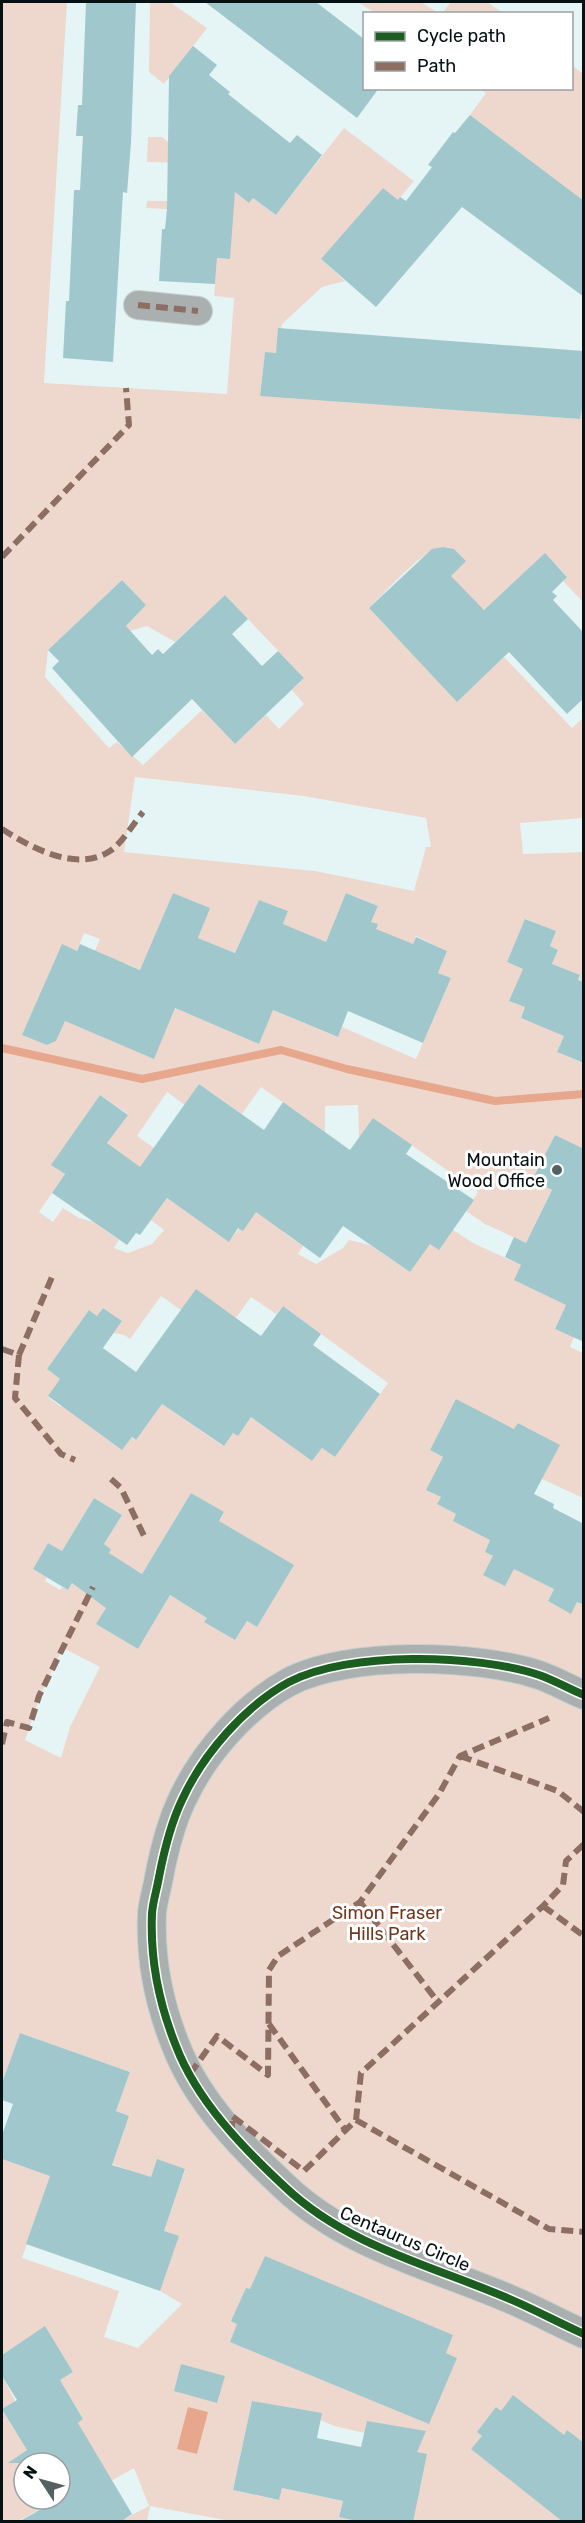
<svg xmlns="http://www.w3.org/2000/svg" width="585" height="2523" font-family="Rubik,sans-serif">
	<rect width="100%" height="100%" fill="#e5f5f6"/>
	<path fill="#eed8ce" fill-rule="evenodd" d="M2 2H67L44 383 227 394 234 298 214 296 217 258 230 259V212L146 208 147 201H189L190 163 147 162 148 137H162L249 202 253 198 276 215 344 128 414 181 398 200 321 259 345 281 322 287 282 324 276 353H265L260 395 580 419 583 400V602L563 581 567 576 545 554 484 610 443 583 465 561C458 553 453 547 442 547 424 548 383 595 369 608L391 632 397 627 457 701 504 657 572 728 583 718V837L582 818 520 823 523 854 584 852 583 982 578 980 580 976 552 964 558 950 550 946 555 931 526 919 507 962 523 969 510 1001 525 1007 521 1018 536 1024 572 1017 557 1052 583 1063V1149L555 1135 532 1180 552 1190 526 1243 485 1224 466 1211 478 1192 373 1118 359 1138 358 1105 325 1106V1132L261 1087 242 1114 199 1084 185 1105 167 1092 137 1136 154 1148 143 1174 107 1143 128 1114 100 1095 52 1165 65 1174 39 1212 53 1222 63 1208 79 1218 94 1222 119 1240 114 1248 128 1253 152 1244 164 1230 151 1220 167 1198 229 1241 276 1183 295 1215 283 1232 303 1246 298 1254 316 1264 343 1248 349 1240 370 1245 410 1272 430 1243 453 1230 475 1244 521 1265 566 1305 555 1329 574 1337 570 1347 583 1353V1498L542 1479 559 1445 518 1423 504 1450 457 1399 430 1450 443 1457 427 1490 441 1497 437 1504 456 1514 504 1513 485 1552 554 1589 548 1601 571 1613 577 1602 583 1605V2521H409V2443L334 2426 296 2409 252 2401 233 2490 278 2500 282 2488 343 2501 339 2517 360 2521H230L150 2506 147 2521H120L149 2506 134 2468 40 2521 35 2512 18 2521H2V2376C13 2395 29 2429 27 2452 25 2468 24 2483 24 2499H60L78 2423 83 2419 60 2380 73 2372 45 2327 2 2355V2159L30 2169 41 2140 66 2130 22 2258 119 2291 104 2337 138 2348 182 2304 160 2291 164 2231 185 2170 157 2160 146 2191 126 2169 112 2164 129 2116 116 2111 130 2072 20 2033 2 2083ZM122 580 146 605 126 626 130 631 147 626 175 642 225 595 304 678 292 690 304 704 279 729 266 715 235 744 202 710 143 765 117 742 109 748 45 677 48 650ZM135 777 304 796 426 818 431 847H426L414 891 315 871 124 852ZM173 893 209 908 198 938 235 953 259 900 288 911 283 924 323 949 347 893 378 906 371 922 377 924 370 944H413L416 936 447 951 438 973 451 978 416 1059 342 1027 337 1037 273 1010 258 1043 163 1003 69 1012 56 1041 47 1045 23 1035 62 945 77 951 84 933 100 939 93 955 115 986 125 963 141 970ZM161 1296 181 1310 236 1318 251 1297 276 1314 283 1306 388 1383 335 1457 322 1448 312 1461 279 1437 290 1421 272 1388 238 1435 233 1433 223 1446 162 1404 135 1440 68 1398 61 1407 48 1397 60 1379 47 1369 89 1310 97 1316 103 1308 122 1321 113 1333 124 1335 130 1339ZM191 1493 224 1513 198 1556 231 1561 246 1537 293 1566 257 1627 247 1621 235 1640 205 1622 214 1606 176 1599 170 1595 138 1649 97 1624 106 1608 77 1576 68 1590 62 1587 60 1590 45 1581 47 1577 33 1569 48 1543 62 1551 94 1498 122 1515 104 1544 111 1549 100 1567 127 1583 136 1570 142 1574ZM63 1648 100 1667 70 1727 61 1758 25 1740 40 1696Z
		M150 2H170L207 28 164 84 149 72Z
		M358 2H421L438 13H375Z
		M451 2H487L503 13H442Z
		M572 65 583 74V201L470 115 486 93 480 89 572 88Z"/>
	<path fill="#e6a78d" d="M188 2407 208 2412 197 2454 177 2449Z"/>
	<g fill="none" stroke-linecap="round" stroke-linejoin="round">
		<path stroke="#e6a78d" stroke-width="8" d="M2 1048 142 1079 281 1050 347 1069 495 1101 584 1094"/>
	</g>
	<path fill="#a0c8cc" d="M86 2H136L131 143 127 193 123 192 113 362 63 358 66 301H69L74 190H80L83 136H76L78 105H82Z
		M205 2H316L364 39V88H379L357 118Z
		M193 46 217 65 209 75 230 92 228 94 290 143 297 135 322 155 276 215 253 198 249 203 235 192 230 259 217 258 215 284 159 281 162 229H165L167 209 169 76Z
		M470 115 584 201V297L462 207 376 307 321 259 383 188 398 200 400 197 406 201 432 167 428 165 453 132 455 133Z
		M278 328 584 351V400L580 419 260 396 265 352 276 353Z
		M443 547 454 549 466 561 451 576 484 610 545 553 567 577 552 592 557 596 553 600 584 633V698L567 714 509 652 457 702 369 608 432 549Z
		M122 580 146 605 126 626 152 655 158 649 163 654 225 595 248 619 232 634 262 666 278 651 304 678 235 744 192 699 132 757 52 668 59 661 48 650Z
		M173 893 210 908 198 938 235 953 259 900 288 911 283 924 326 942 346 893 378 906 371 922 378 924 376 929 413 944 416 937 447 951 438 973 451 978 423 1043 348 1011 338 1037 273 1010 259 1044 175 1008 154 1059 65 1021 56 1041 47 1045 22 1035 62 944 77 951 80 944 140 970Z
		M525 919 556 931 550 946 558 950 552 964 580 975 578 980 584 982V1063L557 1052 564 1036 521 1018 525 1007 509 1001 523 969 507 962Z
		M199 1084 264 1130 283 1102 350 1150 373 1118 412 1145 406 1154 474 1200 439 1250 430 1244 410 1272 343 1226 320 1258 256 1212 243 1231 238 1228 229 1242 167 1198 140 1235 136 1233 127 1245 52 1193 65 1174 51 1165 100 1095 128 1115 107 1143 140 1167Z
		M555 1135 584 1149V1342L555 1329 566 1305 514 1280 521 1265 505 1257 514 1237 526 1243 552 1190 532 1180Z
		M196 1289 261 1336 283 1306 321 1334 313 1345 380 1394 335 1457 322 1448 312 1461 251 1417 238 1436 233 1433 224 1446 162 1404 136 1440 132 1437 122 1450 48 1396 60 1379 47 1369 89 1310 97 1316 103 1308 122 1321 103 1348 136 1372Z
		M456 1399 514 1429 518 1423 560 1445 534 1494 554 1504 553 1508 584 1524V1605L577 1602 571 1614 548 1601 554 1589 514 1569 505 1586 483 1575 493 1556 485 1552 490 1540 453 1521 456 1514 437 1504 441 1497 426 1490 443 1457 430 1450Z
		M191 1493 224 1512 219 1521 294 1565 257 1627 247 1621 235 1640 204 1622 207 1618 170 1595 138 1649 96 1624 106 1608 72 1583 68 1590 33 1569 48 1543 62 1551 94 1498 122 1515 104 1544 111 1549 109 1553 142 1574Z
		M20 2033 130 2072 116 2111 129 2116 112 2165 151 2177 157 2159 185 2169 164 2231 179 2236 160 2291 26 2244 50 2176 2 2159V2135L13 2104 2 2100V2083Z
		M265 2256 453 2335 446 2353 457 2358 429 2424 230 2342 237 2324 231 2321 246 2288 250 2289Z
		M45 2326 73 2372 60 2380 83 2419 78 2423 132 2514 120 2522H18L60 2499V2463H8L27 2450 2 2409 17 2400 2 2376V2355Z
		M181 2364 225 2376 217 2403 174 2391Z
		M513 2395 564 2435 567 2430 584 2443V2522H563L471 2449 482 2436 477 2432 496 2407 501 2411Z
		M252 2401 322 2413 317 2438 361 2447 367 2421 426 2431 417 2452 427 2454 413 2522H361L339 2517 343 2501 282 2488 279 2500 233 2490Z"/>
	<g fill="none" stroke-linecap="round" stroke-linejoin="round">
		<g stroke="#c3cfd0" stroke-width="30">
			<path id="minor" d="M138 305 198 311
				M584 1695C569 1689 554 1680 539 1675 476 1654 348 1651 289 1682 245 1706 203 1754 182 1800 171 1823 164 1851 159 1877 157 1889 153 1901 152 1913 150 1958 159 2004 176 2046 197 2101 243 2148 285 2187 346 2245 429 2265 505 2297 532 2308 557 2322 584 2334"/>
		</g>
		<use href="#minor" stroke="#aab0b0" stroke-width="28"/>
		<path stroke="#8d6e63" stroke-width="6" stroke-dasharray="12 6" stroke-linecap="butt" d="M138 305 198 311
			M2 557 129 425 126 388
			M2 829C30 847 76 873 110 851 122 843 134 823 143 812
			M2 1349 19 1355 52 1277
			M19 1355 15 1398 61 1454 75 1460
			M111 1479 121 1488 146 1540
			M2 1744 7 1722 29 1728 39 1696 93 1587
			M460 1756 558 1791 584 1812
			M360 1902 438 2002
			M543 1906 584 1936
			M269 2024 346 2131
			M190 2074 217 2036 268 2075 269 1970 278 1956 360 1902 439 1794 460 1756 549 1718
			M356 2120 549 2229 584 2232
			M232 2133V2116L304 2171 356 2120 361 2073 543 1906 563 1885 566 1861 584 1844"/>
		<g stroke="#fff" stroke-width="11">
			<path id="cycleway" d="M584 1695C569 1689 554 1680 539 1675 476 1654 348 1651 289 1682 245 1706 203 1754 182 1800 171 1823 164 1851 159 1877 157 1889 153 1901 152 1913 150 1958 159 2004 176 2046 197 2101 243 2148 285 2187 346 2245 429 2265 505 2297 532 2308 557 2322 584 2334"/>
		</g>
		<use href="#cycleway" stroke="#1b5e20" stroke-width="8"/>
	</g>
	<circle fill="#536162" stroke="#fff" stroke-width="2" cx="557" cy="1170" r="6"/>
	<g text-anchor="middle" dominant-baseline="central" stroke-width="6" stroke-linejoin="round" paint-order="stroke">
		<g font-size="18" fill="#051113" stroke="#fff" text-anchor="end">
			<text x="545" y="1160">Mountain<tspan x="545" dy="21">Wood Office</tspan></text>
		</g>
		<g font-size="18" fill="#73351c" stroke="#fff">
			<text x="387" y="1913">Simon Fraser<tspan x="387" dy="21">Hills Park</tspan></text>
		</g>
		<g font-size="18" fill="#051113" stroke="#fff">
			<text transform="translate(405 2239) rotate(23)">Centaurus Circle</text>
		</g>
	</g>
	<rect width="585" height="2523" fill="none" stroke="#051113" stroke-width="6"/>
	<rect x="363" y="12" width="210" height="78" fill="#ffffff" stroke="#9ba0a1" stroke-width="1.5"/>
	<rect x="375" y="32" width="30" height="9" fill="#1b5e20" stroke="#9ba0a1" stroke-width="1.5"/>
	<text x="417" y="42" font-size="18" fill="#051113">Cycle path</text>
	<rect x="375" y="62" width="30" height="9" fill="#8d6e63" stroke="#9ba0a1" stroke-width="1.5"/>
	<text x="417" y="72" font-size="18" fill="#051113">Path</text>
	<g transform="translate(42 2481) rotate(306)"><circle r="28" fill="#ffffff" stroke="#9ba0a1" stroke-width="1.5"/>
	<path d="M0-4.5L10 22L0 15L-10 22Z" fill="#536162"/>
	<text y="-9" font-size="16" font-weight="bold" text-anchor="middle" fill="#051113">N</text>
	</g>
</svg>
